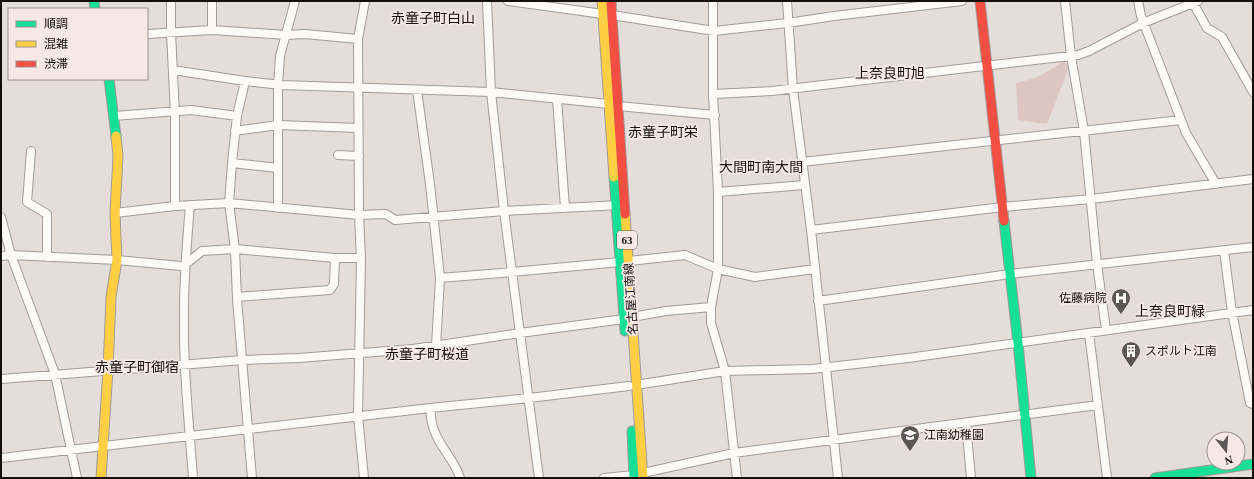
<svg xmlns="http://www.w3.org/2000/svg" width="1254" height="479" font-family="'Times New Roman','Noto Sans JP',serif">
	<rect width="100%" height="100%" fill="#e4ddda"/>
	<path fill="#ddc6c0" d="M1063 62 1070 65 1047 124 1018 120 1016 83 1036 78Z"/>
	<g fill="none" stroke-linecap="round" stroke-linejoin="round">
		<g stroke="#a09b99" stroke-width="10">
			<path id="street" d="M171 1V32L175 115V206L229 203 359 215 386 214 395 220 504 211 620 205
				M487 1 491 92 504 211 539 478
				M508 1 603 14
				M713 1V94L718 192V269L711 307V323L725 371 737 478
				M787 1 793 89 811 230 838 478
				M1065 1 1071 56 1084 131 1097 264 1106 330
				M1138 1 1141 16 1186 133 1216 184
				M1193 3 1207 28 1222 37 1253 92
				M612 15 714 31 788 23 834 16 962 1
				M212 30V1
				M147 34 212 30 286 35 305 34 358 39
				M173 70 245 81 281 85 491 92 609 104
				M245 81 237 116 232 163 229 203 235 249 237 299 252 478
				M417 90 430 184 440 278 436 346
				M713 94 772 91 1078 55 1089 51 1143 23 1198 1
				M557 99 565 208
				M618 106 715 115
				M114 116 191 110 237 116
				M235 131 278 125 358 128
				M31 151 27 202 47 214V257
				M338 155 359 156
				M802 162 1181 120
				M232 163 278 168
				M718 192 804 185
				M190 205C187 240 184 276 184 311 183 367 189 423 193 478
				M278 208V85L280 56 295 1
				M115 213 175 206
				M1 217 11 255 55 374 77 478
				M811 230 1003 207 1091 199 1253 179
				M1224 251 1232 312 1250 403 1253 404
				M1 256 11 255 117 260 181 266 186 264 202 251 235 249 335 258H361
				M629 261 685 255 718 269 755 277 815 269
				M440 278 512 272 620 262
				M237 297 330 290 334 284 335 258
				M818 301 1010 274 1253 247
				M632 317 666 311 711 307
				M1089 333 1107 478
				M1 379 243 360 299 358 413 349 520 333 624 319
				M636 385 725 371 812 369 908 358 1253 310
				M430 408C431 415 431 423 434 430 440 448 455 460 460 478
				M966 423 971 478
				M1 458 430 408 529 398 629 386
				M643 473 734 453 1098 405
				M364 478 358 416 361 258 359 215 358 39 365 1
				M604 478 634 475"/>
		</g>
		<g stroke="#a09b99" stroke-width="11">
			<path id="fast" d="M94 1 95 9
				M109 79 116 136
				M614 177 625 331
				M1004 221 1018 343 1031 478
				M632 431 634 478
				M1155 478 1253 464"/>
		</g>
		<g stroke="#a09b99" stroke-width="11">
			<path id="slow" d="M602 1 614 177
				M625 214 643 478
				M101 478 108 370 111 297 117 260 115 213 118 156 116 136"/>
		</g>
		<g stroke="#a09b99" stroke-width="11">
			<path id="jam" d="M611 1 625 214
				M980 1 1004 221"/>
		</g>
		<use href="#street" stroke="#fbfaf9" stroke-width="8"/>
		<use href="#fast" stroke="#16e098" stroke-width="9"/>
		<use href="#slow" stroke="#ffcf43" stroke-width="9"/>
		<use href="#jam" stroke="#f24e42" stroke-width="9"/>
	</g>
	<defs>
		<g id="hospital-pin" transform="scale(1)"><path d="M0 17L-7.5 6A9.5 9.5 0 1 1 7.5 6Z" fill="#5c5755" stroke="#f5e8e5"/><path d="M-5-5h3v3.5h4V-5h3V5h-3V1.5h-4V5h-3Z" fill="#fff"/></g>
		<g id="building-pin" transform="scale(1)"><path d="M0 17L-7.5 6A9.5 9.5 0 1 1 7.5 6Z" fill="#5c5755" stroke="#f5e8e5"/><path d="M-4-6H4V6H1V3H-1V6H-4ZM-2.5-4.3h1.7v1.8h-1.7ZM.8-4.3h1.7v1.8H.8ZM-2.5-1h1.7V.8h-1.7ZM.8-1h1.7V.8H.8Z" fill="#fff"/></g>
		<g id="school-pin" transform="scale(1)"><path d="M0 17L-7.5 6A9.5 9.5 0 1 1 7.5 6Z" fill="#5c5755" stroke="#f5e8e5"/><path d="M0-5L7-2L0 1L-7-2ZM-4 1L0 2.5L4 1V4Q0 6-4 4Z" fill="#fff"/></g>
	</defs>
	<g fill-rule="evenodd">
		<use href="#hospital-pin" x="1121" y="298"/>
		<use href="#building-pin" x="1131" y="351"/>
		<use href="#school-pin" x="910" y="435"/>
	</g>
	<g text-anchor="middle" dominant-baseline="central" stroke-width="3.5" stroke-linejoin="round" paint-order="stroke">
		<rect fill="#f5e8e5" stroke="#57504e" stroke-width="1" x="617" y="231" width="20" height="18" rx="3"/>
		<g font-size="11" font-weight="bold" fill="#130f0e">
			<text x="627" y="240">63</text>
		</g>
		<g font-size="12" fill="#130f0e" stroke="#f5e8e5" text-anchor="start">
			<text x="1107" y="298" text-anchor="end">佐藤病院</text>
			<text x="1145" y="351">スポルト江南</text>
			<text x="924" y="435">江南幼稚園</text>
		</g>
		<g font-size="12" fill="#130f0e" stroke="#f5e8e5">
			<text transform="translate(631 299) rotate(-94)">名古屋江南線</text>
		</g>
		<g font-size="14" fill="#130f0e" stroke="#f5e8e5">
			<text x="433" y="18">赤童子町白山</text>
			<text x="890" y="73">上奈良町旭</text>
			<text x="663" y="132">赤童子町栄</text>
			<text x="761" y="167">大間町南大間</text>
			<text x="1170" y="311">上奈良町緑</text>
			<text x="427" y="354">赤童子町桜道</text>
			<text x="137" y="367">赤童子町御宿</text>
		</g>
	</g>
	<rect width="1254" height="479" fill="none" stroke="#130f0e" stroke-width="4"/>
	<rect x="8" y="8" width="140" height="72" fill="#f5e8e5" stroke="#9b918f"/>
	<rect x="16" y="21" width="20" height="6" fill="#16e098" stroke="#9b918f"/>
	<text x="44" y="28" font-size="12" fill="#130f0e">順調</text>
	<rect x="16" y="41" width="20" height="6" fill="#ffcf43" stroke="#9b918f"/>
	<text x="44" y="48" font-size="12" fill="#130f0e">混雑</text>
	<rect x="16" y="61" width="20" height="6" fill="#f24e42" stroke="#9b918f"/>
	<text x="44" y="68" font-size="12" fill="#130f0e">渋滞</text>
	<g transform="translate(1226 451) rotate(163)"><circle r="19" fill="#f5e8e5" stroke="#9b918f"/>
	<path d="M0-3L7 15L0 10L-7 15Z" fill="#5c5755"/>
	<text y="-6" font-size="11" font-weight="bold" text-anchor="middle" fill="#130f0e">N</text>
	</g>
</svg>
